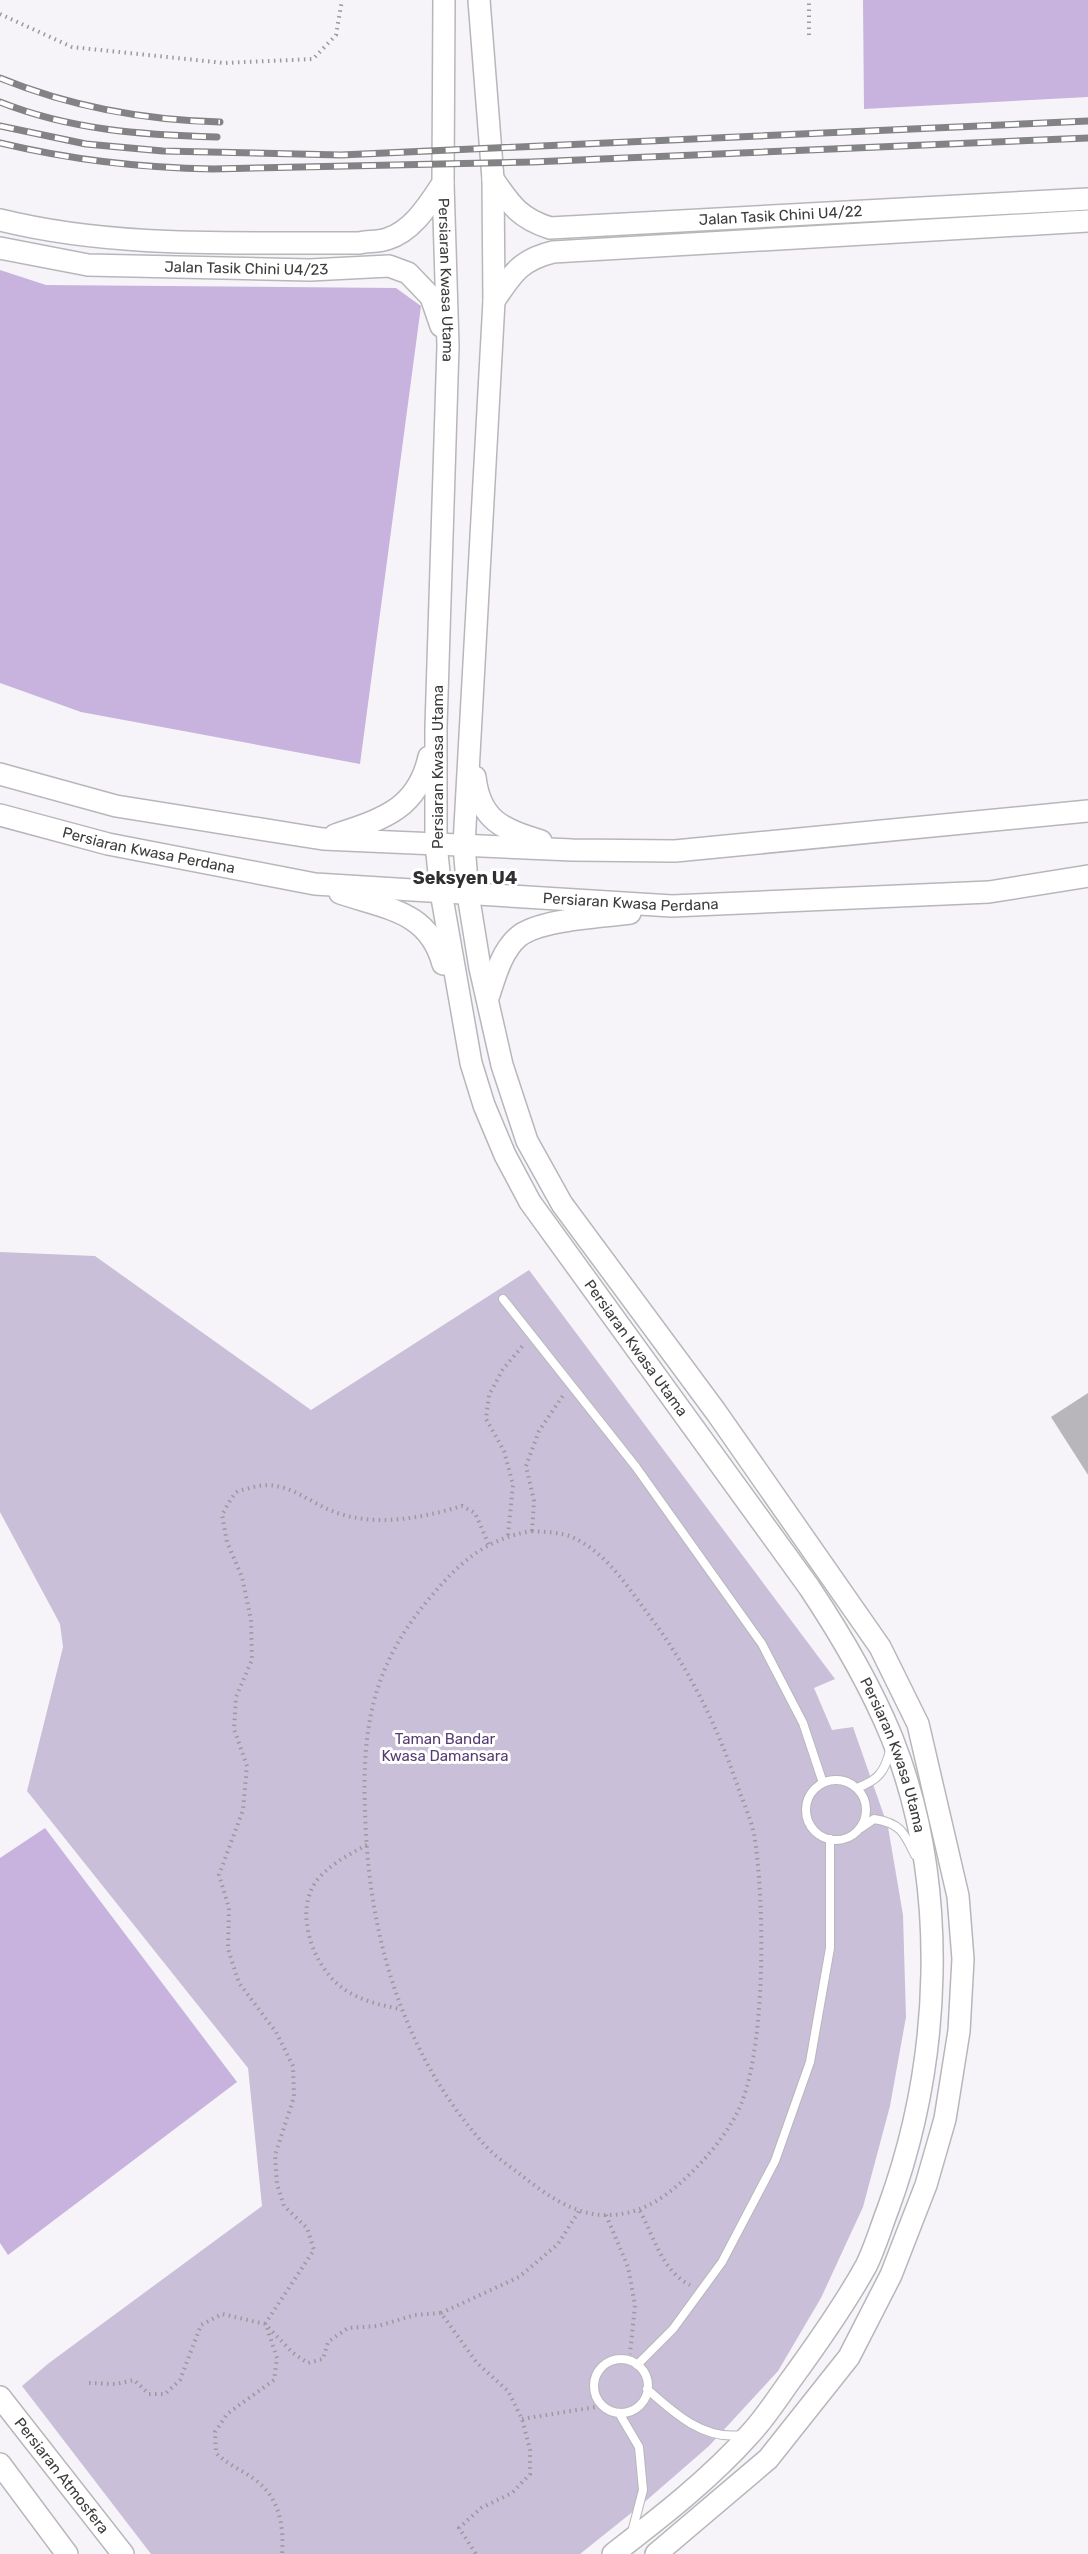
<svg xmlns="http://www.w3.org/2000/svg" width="1088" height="2554" font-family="Rubik,sans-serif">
	<rect width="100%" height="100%" fill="#f6f4f8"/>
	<path fill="#cabfd8" d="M0 1252 95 1256 311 1410 529 1270 835 1679 814 1688 832 1730 853 1727 888 1827 903 1915 906 2017 890 2106 863 2207 821 2298 778 2371 709 2446 640 2506 580 2554H151L22 2386 49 2363 262 2206 248 2068 27 1791 63 1647 60 1624 0 1512Z"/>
	<path fill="#c7b3dd" d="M863 0H1088V97L864 109Z
		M0 270 46 285 396 288 421 306 360 764 81 712 0 683Z
		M45 1828 237 2082 8 2255 0 2243V1858Z"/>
	<path fill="#b8b6ba" d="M1088 1393V1475L1051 1417Z"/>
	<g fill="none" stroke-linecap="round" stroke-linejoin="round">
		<g stroke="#b8b6ba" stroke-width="10">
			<path id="lane" d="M503 1299 636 1467 762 1644 803 1723 823 1783
				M806 1810a30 30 0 1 1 60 0a30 30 0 1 1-60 0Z
				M857 1788C878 1780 885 1772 890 1750
				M861 1828 874 1819C900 1823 904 1832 915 1855
				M594 2386a27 27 0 1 1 54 0a27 27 0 1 1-54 0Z
				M637 2365 673 2329 722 2262 775 2161 810 2062 830 1948V1839
				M647 2389C674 2413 703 2440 741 2435
				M619 2413 639 2447 643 2490 632 2532"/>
		</g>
		<g stroke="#b8b6ba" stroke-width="24">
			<g id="secondary">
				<path id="s1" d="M444 0 443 183 448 346 436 727V844L441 892 471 1063 484 1105 505 1155 530 1202 809 1587C841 1635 870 1684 892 1738 950 1884 942 2062 888 2209 881 2227 875 2248 866 2266 844 2306 817 2344 790 2381 777 2399 765 2418 750 2434 710 2479 661 2517 613 2554"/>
				<path d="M479 0 493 179 494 301 464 845 468 894 480 968 502 1065 527 1141 562 1204 716 1412 880 1647 918 1724 958 1896 963 1959 959 2031 945 2119 926 2185 891 2275 849 2357 768 2459 656 2554"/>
				<path id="s2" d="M493 179C511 205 519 218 550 228L1088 199"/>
				<path d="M0 220C117 249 239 242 359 243 368 241 379 242 387 239 413 231 429 204 443 183"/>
				<path id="s3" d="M0 248 88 265 310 270 389 266 408 273 431 297 441 326"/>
				<path d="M494 301C512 274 520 260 553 252L1088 221"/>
				<path d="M0 774 116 806 323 839 572 850 675 851 1088 811"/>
				<path d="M475 777C480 821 503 829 541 841"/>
				<path id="s4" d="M0 815 108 844 315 884 672 906 989 892 1088 876"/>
				<path d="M335 835C382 819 417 810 429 757"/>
				<path d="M340 893C387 909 429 911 443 964"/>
				<path d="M488 998C495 977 501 952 518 937 539 919 602 917 630 913"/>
				<path id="s5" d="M0 2397 123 2554"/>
				<path d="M0 2464 67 2554"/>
			</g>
		</g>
		<path stroke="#9a999b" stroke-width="4" stroke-dasharray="1.5 4.5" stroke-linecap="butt" d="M0 14 72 47 224 63 313 59 336 35 342 0
			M809 35V0
			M532 1531C545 1532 562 1532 574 1538 608 1554 629 1589 651 1618 691 1671 719 1730 740 1793 745 1806 751 1820 754 1834 765 1898 767 2059 736 2115 725 2135 710 2154 694 2170 669 2195 642 2216 605 2215 574 2215 545 2194 521 2175 508 2165 493 2155 482 2142 406 2056 372 1946 366 1834 361 1741 366 1674 428 1600 458 1564 484 1539 532 1531Z
			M532 1531 534 1501 526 1466 539 1431 564 1394
			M508 1535 513 1485 504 1451 486 1419 489 1395 503 1369 525 1343
			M367 1845C348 1855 332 1863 318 1879 293 1910 312 1964 340 1986 357 2000 380 2005 400 2009
			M640 2211C654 2237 662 2271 690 2285
			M606 2215 628 2267 635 2305 630 2354
			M441 2313 519 2277 558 2244 579 2211
			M265 2324 314 2250 307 2228 284 2206 277 2184 275 2155 294 2097 293 2066 276 2032 239 1983 228 1949 229 1908 219 1875 243 1810 247 1766 234 1729 236 1697 252 1660 251 1620 242 1577 227 1542 222 1515C226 1508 231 1497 237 1492 240 1490 247 1489 250 1488 288 1476 309 1506 344 1515 382 1526 425 1517 462 1506L475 1513 489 1545
			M267 2328 277 2358 274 2380 227 2414 215 2432 216 2453C229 2466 245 2471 258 2482 280 2500 284 2527 282 2554
			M89 2383 116 2384 134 2380 149 2394H165L180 2380 201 2325 222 2314 265 2324 293 2353 308 2363 323 2359 328 2342 348 2328 378 2326 415 2315 441 2313 477 2363 508 2391 522 2419 530 2450V2474L512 2493 481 2508 459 2528 476 2554
			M522 2419 602 2406"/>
		<use href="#lane" stroke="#fff" stroke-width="8"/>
		<use href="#secondary" stroke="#fff" stroke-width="21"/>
		<g stroke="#838385" stroke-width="7">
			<path id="rail" d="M0 78C71 107 144 120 220 122
				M0 102C70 130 143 135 217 137
				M0 126 86 144 163 151 341 155 1088 121
				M0 143C71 160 141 168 213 169L532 162 1088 138"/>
		</g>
		<use href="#rail" stroke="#fff" stroke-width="4.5" stroke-dasharray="14" stroke-linecap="butt"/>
	</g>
	<g text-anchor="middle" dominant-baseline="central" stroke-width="6" stroke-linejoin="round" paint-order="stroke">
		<g font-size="15" fill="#3c3c3d" stroke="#fff">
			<text stroke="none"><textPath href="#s2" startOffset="308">Jalan Tasik Chini U4/22</textPath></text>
			<text stroke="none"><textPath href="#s3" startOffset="248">Jalan Tasik Chini U4/23</textPath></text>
			<text stroke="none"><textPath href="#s1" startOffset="280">Persiaran Kwasa Utama</textPath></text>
			<text transform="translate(438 767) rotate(-90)">Persiaran Kwasa Utama</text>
			<text stroke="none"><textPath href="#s4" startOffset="153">Persiaran Kwasa Perdana</textPath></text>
			<text stroke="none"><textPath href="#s4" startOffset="639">Persiaran Kwasa Perdana</textPath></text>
			<text stroke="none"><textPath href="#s1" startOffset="1398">Persiaran Kwasa Utama</textPath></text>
			<text stroke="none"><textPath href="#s1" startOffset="1882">Persiaran Kwasa Utama</textPath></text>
			<text stroke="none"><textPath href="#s5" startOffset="100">Persiaran Atmosfera</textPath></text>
		</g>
		<g font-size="15" fill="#573c72" stroke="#fff">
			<text x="445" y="1739">Taman Bandar<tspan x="445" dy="17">Kwasa Damansara</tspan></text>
		</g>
		<g font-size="18" font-weight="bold" fill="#302f32" stroke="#fff">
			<text x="465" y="878">Seksyen U4</text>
		</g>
	</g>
</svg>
